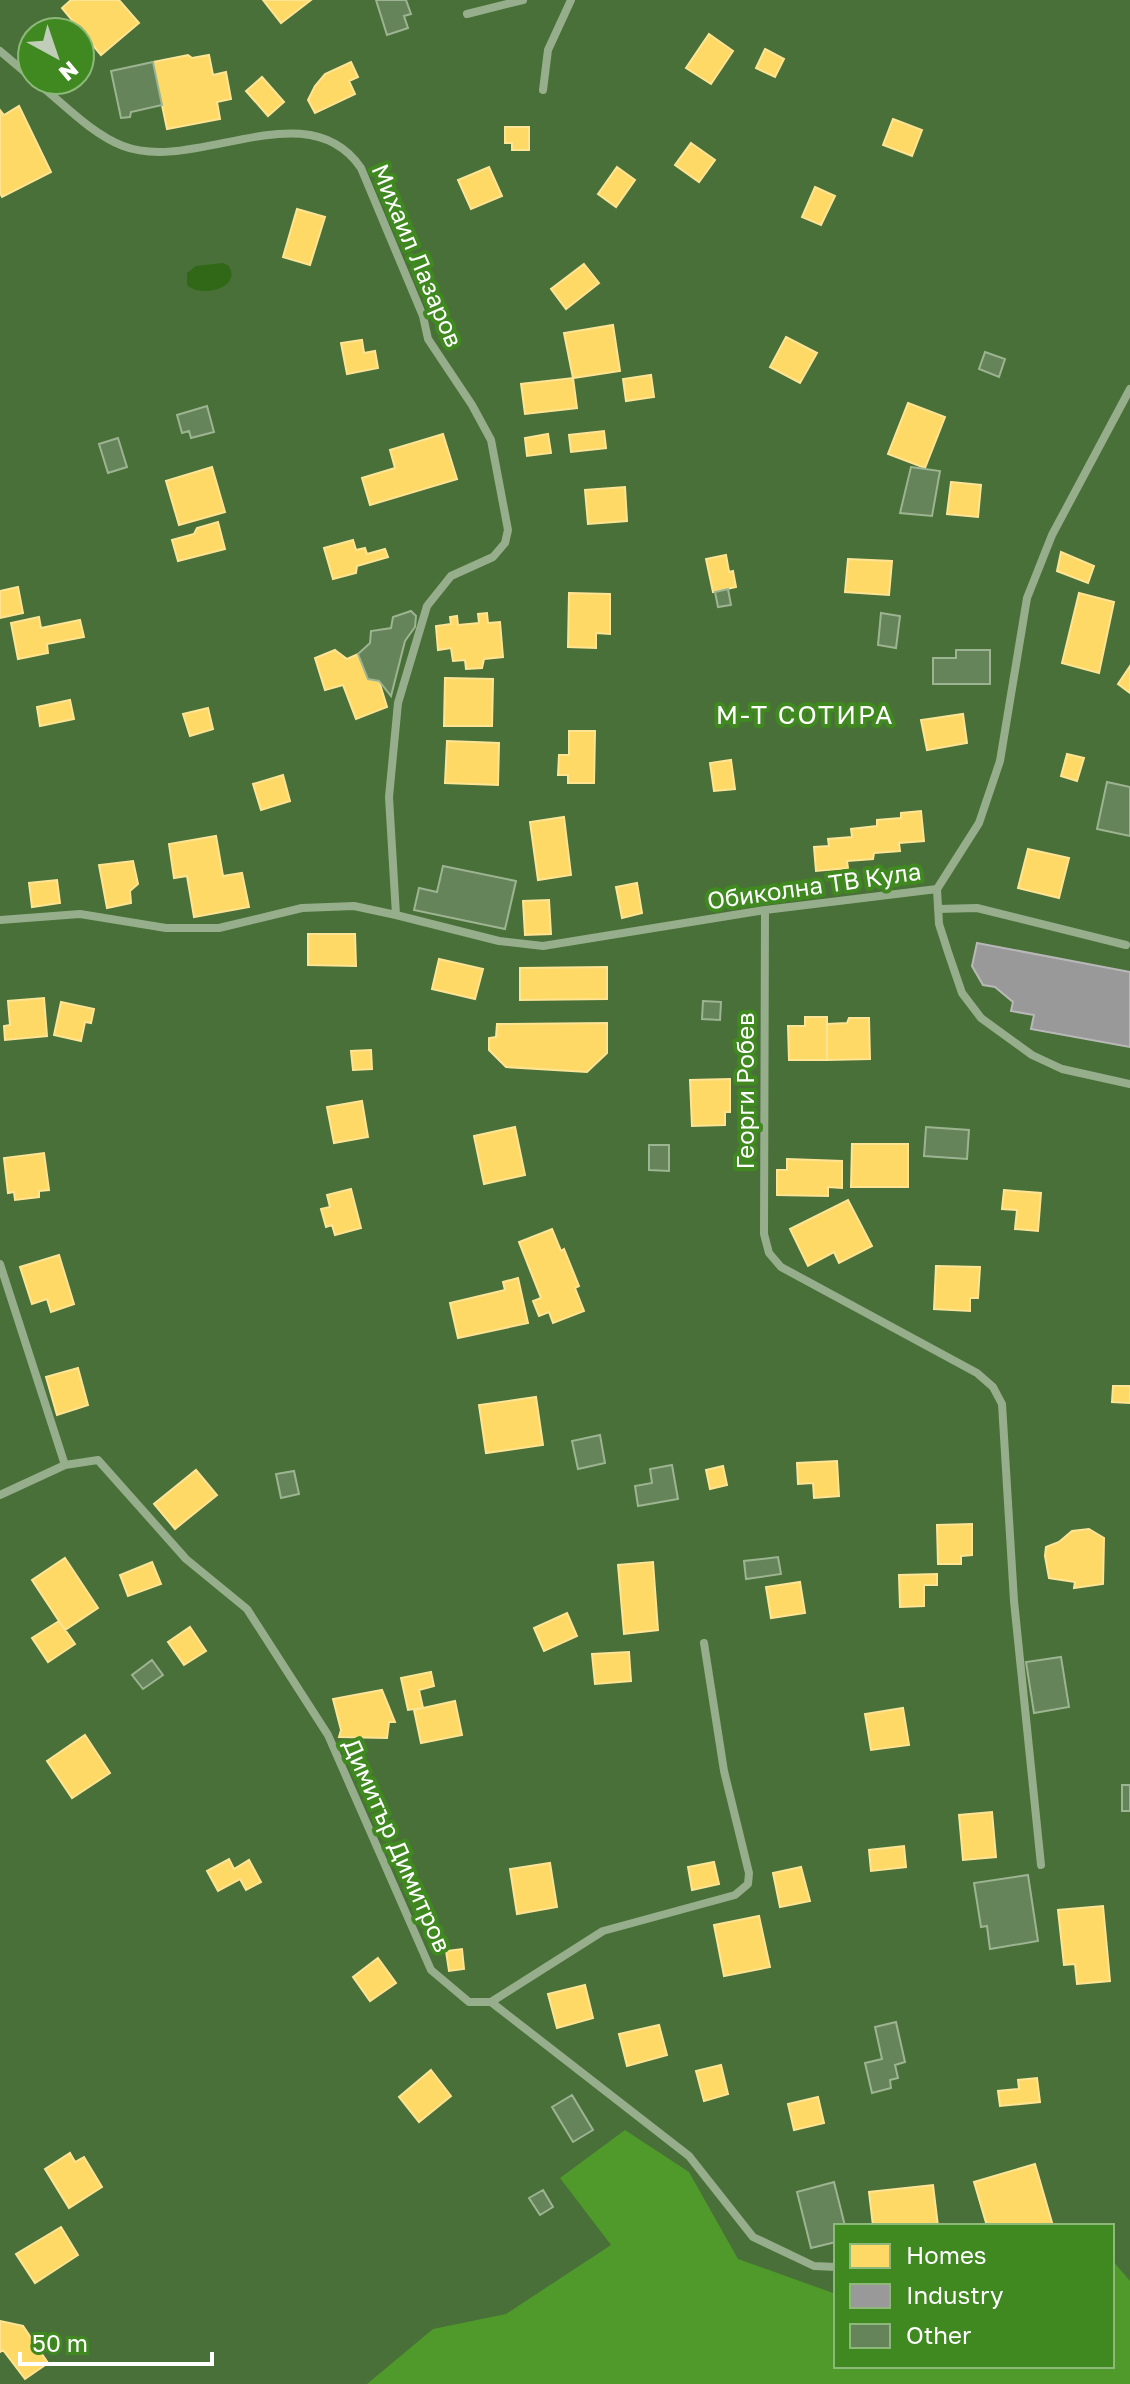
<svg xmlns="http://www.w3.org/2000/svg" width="1130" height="2384" font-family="'Golos Text',sans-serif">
	<rect width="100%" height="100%" fill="#497038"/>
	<path fill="#4f9a2b" d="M625 2130 689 2172 738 2259 836 2294V2366H1112V2260L1130 2281V2384H367L433 2329 506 2314 611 2245 560 2178Z"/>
	<path fill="#306818" d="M223 263 229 266C242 289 200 298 187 285V273L196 266Z"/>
	<path fill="#ffd966" stroke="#ffe494" stroke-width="2" d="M71 0H119L139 23 101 55 62 8Z
		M263 0H311L281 23Z
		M709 34 733 51 711 84 686 68Z
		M765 49 784 59 775 77 756 68Z
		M188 55 192 58 209 55 213 75 226 72 231 99 217 102 220 119 167 129 153 62Z
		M351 62 358 77 349 81 355 94 315 113 308 100 315 86 325 74Z
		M262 77 284 102 268 116 246 91Z
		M19 106 51 172 2 197 0 193V110L4 115Z
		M893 119 922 130 912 156 883 145Z
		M505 127H529V150H512V143H505Z
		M691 143 715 160 699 182 675 165Z
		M489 167 502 196 471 209 458 180Z
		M617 167 635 180 616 207 598 194Z
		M815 187 835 196 821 225 802 217Z
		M297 209 325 217 310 265 283 257Z
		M584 264 599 283 566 309 551 289Z
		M613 325 620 371 573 378 564 333Z
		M786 337 817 353 800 383 770 367Z
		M362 340 364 353 375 351 378 368 347 374 341 343Z
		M651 375 654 397 626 401 623 379Z
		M573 378 577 408 525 414 521 384Z
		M908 403 945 417 925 468 888 454Z
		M604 431 606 448 571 452 569 435Z
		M443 434 457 479 370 505 362 478 395 468 390 450Z
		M548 434 551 453 527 456 525 438Z
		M212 467 225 512 179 525 166 481Z
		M951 482 981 485 978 517 947 514Z
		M625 487 627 521 588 524 585 490Z
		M218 522 225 549 178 561 172 540 194 534 197 528Z
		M353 540 356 550 365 548 367 554 385 549 388 557 357 566 356 573 333 579 324 548Z
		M1061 552 1094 566 1088 583 1057 571Z
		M726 555 729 572 733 571 736 587 713 592 706 559Z
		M848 559 892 561 889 595 845 592Z
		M18 587 23 613 0 618V591Z
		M569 593 610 594V634L596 633V648L568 647Z
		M1079 593 1114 602 1099 673 1062 663Z
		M487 613 488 623 500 622 503 657 484 659 482 668 466 669 465 660 453 661 451 648 438 650 436 626 451 624 450 617 457 616 458 625 479 623 478 614Z
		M39 617 41 628 80 620 84 637 47 644 48 653 18 659 11 623Z
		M335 650 347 659 358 654 368 679 379 681 387 707 356 719 343 685 325 690 315 658Z
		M1130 666V693L1118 684Z
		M445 678 493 679 492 726H444Z
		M70 700 74 719 40 726 37 707Z
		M208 708 213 729 190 736 183 714Z
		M963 714 967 743 927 750 921 720Z
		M569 731H595L594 783H568V775H558L559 755H569Z
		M447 741 499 743 498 785 445 783Z
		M1067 754 1084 758 1077 781 1061 776Z
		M731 760 735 789 714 791 710 763Z
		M283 775 290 801 261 810 253 784Z
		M921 811 924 841 899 843 900 851 874 853 873 859 847 861 848 868 816 871 814 847 829 846 828 839 852 837 851 829 877 826V820L901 818V813Z
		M564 817 571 875 538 880 530 822Z
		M216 836 223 876 242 873 249 907 194 917 187 876 174 878 169 844Z
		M1028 849 1069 858 1059 898 1018 888Z
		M133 861 138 884 130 891 131 903 107 908 99 865Z
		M57 880 60 903 32 907 29 883Z
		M637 883 642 913 622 918 616 887Z
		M549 900 551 934 525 935 523 901Z
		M308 934H355L356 966 308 965Z
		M439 959 483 969 475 999 432 989Z
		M607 967V999L520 1000V968Z
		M44 998 47 1036 5 1040 4 1026 10 1025 8 1001Z
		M61 1002 94 1009 91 1023 85 1022 81 1041 54 1035Z
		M805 1017H827V1060H789L788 1026H805Z
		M849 1018H869L870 1059 827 1060V1024L847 1023Z
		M607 1023V1053L587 1072 506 1067 489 1050V1038L496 1037 497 1024Z
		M371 1050 372 1069 353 1070 351 1051Z
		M730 1079V1112H725V1125L692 1126 690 1080Z
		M362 1101 368 1137 334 1143 327 1107Z
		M515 1127 525 1175 484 1184 474 1136Z
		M852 1144H908V1187H851Z
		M44 1153 49 1190 39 1191V1197L15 1200 14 1192 8 1193 4 1158Z
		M787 1159 842 1161V1188L828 1187V1196L777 1195V1170H787Z
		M351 1189 361 1228 335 1235 332 1225 326 1227 321 1209 330 1207 327 1195Z
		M1004 1190 1041 1193 1038 1231 1015 1229 1017 1210 1002 1209Z
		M848 1200 872 1246 839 1263 834 1252 808 1266 790 1229Z
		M552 1229 561 1251 564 1249 579 1286 575 1288 584 1311 553 1323 549 1312 539 1316 533 1301 541 1298 519 1242Z
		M59 1255 74 1304 51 1312 47 1299 32 1304 20 1267Z
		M936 1266 980 1267 978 1298H970V1311L934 1309Z
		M518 1278 528 1323 458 1338 450 1303 505 1290 503 1282Z
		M78 1368 88 1405 57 1415 46 1377Z
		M1113 1386H1130V1403L1112 1402Z
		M536 1397 543 1445 486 1453 479 1405Z
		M837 1461 839 1496 814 1498 813 1483 798 1484 797 1463Z
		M723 1466 727 1485 710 1489 706 1470Z
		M196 1470 217 1495 175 1529 154 1504Z
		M972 1524V1555L961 1556V1564H938L937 1525Z
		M1089 1529 1104 1538 1103 1584 1074 1588 1075 1582 1049 1578 1045 1556 1046 1547 1059 1542 1072 1531Z
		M65 1558 98 1608 65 1630 32 1580Z
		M152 1562 161 1584 128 1596 120 1575Z
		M653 1562 658 1630 624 1634 618 1565Z
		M937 1574V1585H924V1606L900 1607 899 1575Z
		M800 1582 805 1613 771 1618 766 1587Z
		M567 1613 577 1636 544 1651 534 1628Z
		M59 1621 75 1644 48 1662 32 1638Z
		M190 1627 206 1651 184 1665 168 1642Z
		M629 1652 631 1681 595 1684 592 1654Z
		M431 1672 434 1686 419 1690 423 1708 408 1710 401 1678Z
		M382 1690 395 1722H389L387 1738 339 1737 341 1730 333 1699Z
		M455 1701 462 1735 421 1743 414 1710Z
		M903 1708 909 1745 871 1750 865 1714Z
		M85 1735 110 1773 72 1798 47 1761Z
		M992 1812 996 1857 963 1860 959 1815Z
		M904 1846 906 1867 871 1871 869 1850Z
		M229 1859 234 1869 249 1860 261 1882 246 1890 240 1879 218 1891 207 1871Z
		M714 1862 719 1884 692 1890 688 1867Z
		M550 1863 557 1907 517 1914 510 1869Z
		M801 1867 810 1901 780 1907 773 1873Z
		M1103 1906 1110 1981 1077 1984 1075 1964 1064 1965 1058 1910Z
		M759 1916 770 1967 724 1976 714 1925Z
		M462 1949 464 1969 449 1971 446 1951Z
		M378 1958 396 1983 370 2001 353 1977Z
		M585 1985 593 2018 557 2028 548 1994Z
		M659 2025 667 2055 627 2066 619 2034Z
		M721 2065 728 2094 704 2101 696 2071Z
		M431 2070 451 2096 419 2122 399 2097Z
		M1037 2078 1040 2102 1000 2106 998 2091 1019 2089 1018 2080Z
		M818 2097 824 2123 794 2130 788 2104Z
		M70 2153 75 2162 84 2157 102 2187 69 2208 45 2169Z
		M1035 2164 1053 2226H987L974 2182Z
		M933 2185 938 2226H873L869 2192Z
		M61 2227 78 2255 35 2283 16 2254Z
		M0 2321 23 2326 48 2363 25 2379 3 2350 0 2352Z"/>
	<path fill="#999" stroke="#b8b8b8" stroke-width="2" d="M977 943 1130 972V1047L1031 1029 1034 1015 1011 1011 1013 1002 995 987 983 985 972 966Z"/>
	<path fill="#668459" stroke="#9db492" stroke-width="2" d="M376 0H406L411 14 404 16 408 28 387 35Z
		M153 62 162 105 131 112 130 117 121 118 111 71Z
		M985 352 1005 359 999 377 979 369Z
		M207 406 214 432 191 438 189 431 182 433 177 415Z
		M118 438 127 467 108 473 99 444Z
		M911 467 940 471 932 516 900 513Z
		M728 589 731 605 718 607 715 592Z
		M411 611 416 616 415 627 405 641 391 696 379 681 368 679 358 654 370 643 371 631 391 628 393 617Z
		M881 613 900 616 896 648 878 645Z
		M956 650H990V684H933V658H956Z
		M1107 782 1130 787V836L1097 829Z
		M443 866 516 881 505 929 414 910 419 888 437 892Z
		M703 1001 721 1002 720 1020 702 1019Z
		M926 1127 969 1130 967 1159 924 1156Z
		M649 1145H669V1171L649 1170Z
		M600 1435 605 1463 578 1469 572 1441Z
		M672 1465 678 1499 638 1506 635 1486 652 1483 650 1469Z
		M294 1471 299 1494 281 1498 276 1474Z
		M778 1557 781 1574 746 1579 744 1561Z
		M1061 1657 1069 1707 1034 1713 1026 1662Z
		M152 1660 163 1675 143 1689 132 1675Z
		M1122 1785H1130V1811H1122Z
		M1028 1875 1038 1941 990 1949 987 1926 981 1927 974 1883Z
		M896 2022 905 2062 895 2065 898 2078 890 2080 891 2088 872 2093 865 2063 882 2059 875 2027Z
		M572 2095 593 2130 573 2142 552 2107Z
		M834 2182 845 2226H836V2242L811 2248 797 2192Z
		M543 2190 553 2207 540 2215 529 2198Z"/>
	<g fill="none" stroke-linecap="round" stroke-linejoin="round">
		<path stroke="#96ae8b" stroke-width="8" d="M467 14 523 0
			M0 51 32 78
			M34 80C62 102 90 133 123 146 196 174 307 89 361 168L423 316 428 339 472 405 491 440 508 530 505 543 493 557 451 576 427 606 398 703 389 797 396 915
			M543 90 548 50 571 0
			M937 889 979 823 1000 761 1027 598 1052 535 1130 389
			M938 909 977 908 1126 945
			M765 910 764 1234 769 1253 781 1267 977 1373 993 1387 1002 1404 1014 1601 1041 1865
			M0 920 80 914 166 928H219L302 908 354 906 396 915 499 941 543 946 765 910 937 889 939 924 948 952 962 993 981 1018 1032 1055 1062 1069 1130 1084
			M0 1264 65 1465
			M0 1495 65 1465 98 1460 186 1559 247 1609 328 1735 431 1970 469 2002H491L689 2156 753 2237 814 2266 836 2267
			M491 2002 603 1931 735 1895 748 1884 749 1873 724 1771 704 1643"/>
	</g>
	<g text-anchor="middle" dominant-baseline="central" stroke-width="8" stroke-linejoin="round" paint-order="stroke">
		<g font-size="24" fill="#fff" stroke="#408820">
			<text transform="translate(418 255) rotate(67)">Михаил Лазаров</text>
			<text transform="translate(814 885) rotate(-8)">Обиколна ТВ Кула</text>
			<text transform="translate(744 1091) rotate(-90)">Георги Робев</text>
			<text transform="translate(398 1845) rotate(66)">Димитър Димитров</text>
		</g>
		<g font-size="26" letter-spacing="2" fill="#fff" stroke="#408820">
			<text x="805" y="714">М-Т СОТИРА</text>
		</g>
	</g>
	<rect x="834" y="2224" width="280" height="144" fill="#408820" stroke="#8cb879" stroke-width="2"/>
	<rect x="850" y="2244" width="40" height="24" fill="#ffd966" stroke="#8cb879" stroke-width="2"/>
	<text x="906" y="2264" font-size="24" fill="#ffffff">Homes</text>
	<rect x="850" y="2284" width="40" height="24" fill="#999999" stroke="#8cb879" stroke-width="2"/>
	<text x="906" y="2304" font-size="24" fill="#ffffff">Industry</text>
	<rect x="850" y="2324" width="40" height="24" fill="#668459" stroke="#8cb879" stroke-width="2"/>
	<text x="906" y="2344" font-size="24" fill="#ffffff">Other</text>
	<g transform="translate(56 56) rotate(140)"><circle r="38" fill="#408820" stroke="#8cb879" stroke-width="2"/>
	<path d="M0-6L14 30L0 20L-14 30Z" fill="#bfcdb9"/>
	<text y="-12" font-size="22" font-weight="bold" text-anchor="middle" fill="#ffffff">N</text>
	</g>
	<path d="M20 2352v12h192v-12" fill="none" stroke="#ffffff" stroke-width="4"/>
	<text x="32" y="2352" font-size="24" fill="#ffffff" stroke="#408820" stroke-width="6" paint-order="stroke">50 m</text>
</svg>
